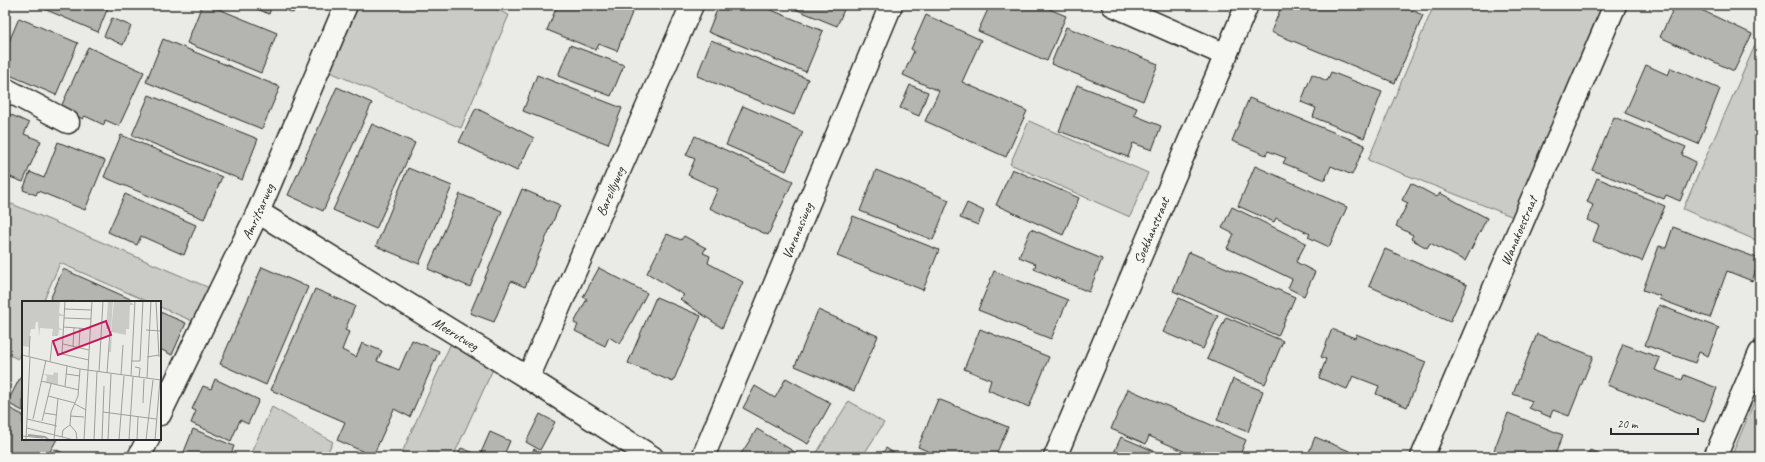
<svg xmlns="http://www.w3.org/2000/svg" width="1765" height="462" font-family="Caveat,sans-serif">
	<rect width="100%" height="100%" fill="#eaeae6"/>
	<filter id="ink" filterUnits="userSpaceOnUse"><feTurbulence type="fractalNoise" baseFrequency=".025" numOctaves="2"/><feDisplacementMap in="SourceGraphic" scale="8" xChannelSelector="R" yChannelSelector="G"/><feConvolveMatrix kernelMatrix="1 2 1 2 8 2 1 2 1" color-interpolation-filters="sRGB"/></filter>
	<g filter="url(#ink)">
		<path fill="#cacac7" stroke="#7a7a79" d="M358 5H486L509 15 461 128 330 72Z
			M1434 5H1606L1516 218 1368 160Z
			M1760 34V242L1683 209Z
			M1029 121 1148 173 1130 217 1010 164Z
			M12 204 212 289 197 323 160 307V302H149L60 263 43 302H23V347L18 359 5 353V208Z
			M451 343 493 369 453 457H400Z
			M1760 388V457H1731Z
			M849 401 884 423 862 457H814Z
			M272 407 333 442 325 457H249Z"/>
		<path fill="#b4b4b1" stroke="#2b2b2b" d="M35 5H109L98 32Z
			M202 5H209L277 33 261 73 187 43Z
			M248 5H272L269 14Z
			M275 5H296L293 13Z
			M555 5H635L617 51 599 44 596 50 547 30 557 6Z
			M719 5H759L823 31 806 72 708 32Z
			M785 5H846L837 26Z
			M990 5H1040L1066 16 1047 61 978 31Z
			M1282 5H1399L1423 15 1395 83 1271 32Z
			M1675 5H1691L1752 34 1734 71 1660 37Z
			M926 15 981 40 962 82 1027 111 1006 157 925 121 939 91 903 75 914 51 911 49Z
			M19 18 78 43 56 95 5 73V51Z
			M112 18 131 26 123 45 104 36Z
			M1066 27 1158 64 1143 101 1051 64Z
			M163 39 280 87 262 129 146 82Z
			M711 40 808 79 794 115 697 76Z
			M570 45 624 65 611 96 558 76Z
			M88 47 144 72 119 126 105 120 104 125 85 116 83 119 60 109Z
			M1646 65 1668 75 1671 68 1720 89 1698 144 1625 113Z
			M1331 72 1382 92 1364 138 1313 117 1316 108 1301 102 1312 74 1327 81Z
			M537 75 622 108 608 144 523 111Z
			M910 85 928 92 919 116 900 108Z
			M1077 85 1137 108 1134 115 1161 126 1152 150 1133 143 1128 157 1059 131Z
			M337 87 372 103 323 211 288 195Z
			M149 95 258 139 242 180 132 135Z
			M1249 98 1365 145 1352 175 1331 166 1325 180 1283 163 1286 158 1268 151 1266 155 1232 141Z
			M743 106 803 132 786 171 726 145Z
			M476 108 534 138 517 171 459 142Z
			M5 112 29 123 24 134 41 141 23 182 10 177 8 181 5 179Z
			M1614 117 1686 147 1682 155 1696 162 1680 201 1666 195 1664 199 1592 170Z
			M372 124 415 143 376 229 333 210Z
			M121 135 222 177 204 219 104 177Z
			M695 136 793 181 768 235 709 208 718 189 688 175 695 159 686 155Z
			M58 142 105 161 85 210 38 191 36 195 23 190 30 172 44 178Z
			M1255 166 1347 207 1329 247 1308 237 1310 234 1276 218 1274 222 1238 206Z
			M408 168 452 186 419 264 376 246Z
			M1012 169 1079 198 1063 235 996 205Z
			M876 170 949 200 933 240 860 211Z
			M1597 178 1665 206 1642 261 1593 241 1599 225 1587 220 1593 205 1587 202Z
			M1411 183 1437 197 1440 193 1487 218 1465 261 1430 243 1427 248 1411 239 1413 235 1396 226 1408 203 1402 200Z
			M522 189 560 205 525 287 511 281 494 322 470 313Z
			M125 194 196 225 184 255 141 236 137 245 108 232Z
			M460 194 502 211 470 287 428 269Z
			M967 203 984 211 978 225 960 218Z
			M1232 207 1306 243 1296 262 1315 272 1304 296 1288 288 1292 279 1227 248 1234 234 1222 228Z
			M853 216 939 250 923 290 837 256Z
			M1673 227 1760 259 1752 281 1727 271 1710 318 1659 299 1660 296 1643 290 1659 246 1666 248Z
			M1031 229 1102 259 1089 292 1034 269 1036 264 1019 257Z
			M667 234 681 240 684 236 706 248 703 253 710 256 708 263 743 282 722 328 680 299 684 295 647 273Z
			M1385 249 1467 285 1450 322 1369 286Z
			M1189 252 1295 297 1278 336 1173 291Z
			M262 267 308 287 266 385 220 364Z
			M599 268 647 293 620 344 609 337 605 346 575 331 578 325 574 323 587 299 583 297Z
			M63 269 137 302H49Z
			M994 271 1068 300 1051 339 978 310Z
			M315 289 355 306 345 330 349 332 342 350 356 357 362 343 382 351 377 361 399 370 412 340 439 351 410 417 394 409 373 456 337 440 345 422 271 390Z
			M656 297 701 316 673 382 628 363Z
			M1179 298 1218 316 1203 349 1163 332Z
			M1659 305 1719 328 1708 356 1699 352 1695 363 1645 345Z
			M818 310 878 336 854 391 795 366Z
			M160 312 186 323 172 355 160 349Z
			M1226 317 1283 341 1265 384 1207 359Z
			M980 329 1049 357 1029 407 988 390 991 380 964 369Z
			M1332 329 1355 338 1356 334 1426 362 1407 407 1376 394 1379 386 1353 376 1347 389 1319 378 1326 359 1321 357Z
			M1537 334 1593 356 1569 416 1553 410 1550 417 1529 408 1532 401 1513 394Z
			M1623 344 1660 358 1655 370 1682 380 1684 375 1717 388 1704 422 1607 385Z
			M23 372V411L7 403Z
			M786 378 831 403 808 444 743 408 755 386 775 398Z
			M215 379 259 400 248 424 240 420 231 441 191 423 196 411 192 409 203 386 211 389Z
			M1233 379 1263 391 1248 432 1217 420Z
			M1128 389 1246 440 1239 457H1197L1149 436 1146 444 1111 429Z
			M938 399 1008 427 995 457H942L918 447Z
			M7 407 23 415V439H57L47 457H5V410Z
			M1508 413 1563 435 1554 457H1502L1493 453Z
			M540 414 555 422 540 450 526 442Z
			M193 429 234 446 230 457H182Z
			M757 429 798 454 796 457H739Z
			M490 432 510 441 503 457H457L461 448 480 455Z
			M1121 437 1168 457H1112Z
			M1315 437 1364 457H1307Z
			M886 448 900 457H880Z
			M55 449 71 457H51Z
			M534 449 546 457H529Z
			M1590 450 1607 457H1587Z
			M869 452 876 457H866Z"/>
		<g fill="none" stroke-linecap="round" stroke-linejoin="round">
			<g stroke="#2b2b2b" stroke-width="25">
				<g id="street">
					<path d="M1113 5 1226 55"/>
					<path d="M5 89 68 122"/>
					<path id="s1" d="M258 212 528 378 652 457"/>
					<path id="s2" d="M528 378 692 5"/>
					<path id="s3" d="M160 414 258 212 346 5"/>
					<path d="M139 457 148 439"/>
					<path id="s4" d="M703 457 891 5"/>
					<path id="s5" d="M1055 457 1247 5"/>
					<path id="s6" d="M1422 457 1615 5"/>
					<path d="M1715 457 1760 353"/>
				</g>
			</g>
			<use href="#street" stroke="#f6f6f2" stroke-width="22"/>
		</g>
	</g>
	<g text-anchor="middle" dominant-baseline="central" stroke-width="3.5" stroke-linejoin="round" paint-order="stroke">
		<g font-size="14" fill="#2b2b2b" stroke="#f6f6f2">
			<text stroke="none"><textPath href="#s2" startOffset="204">Bareillyweg</textPath></text>
			<text stroke="none"><textPath href="#s3" startOffset="225">Amritsarweg</textPath></text>
			<text stroke="none"><textPath href="#s4" startOffset="245">Varanasiweg</textPath></text>
			<text stroke="none"><textPath href="#s5" startOffset="246">Soekhanstraat</textPath></text>
			<text stroke="none"><textPath href="#s6" startOffset="246">Wanakoestraat</textPath></text>
			<text stroke="none"><textPath href="#s1" startOffset="232">Meerutweg</textPath></text>
		</g>
	</g>
	<g transform="translate(22 301)">
		<rect width="139" height="139" fill="#eaeae6"/>
		<path d="M0 0H38L37 12 43 15H37V27L42 29H37L36 35H30L31 28 18 27 17 36 16 21H14L13 28H9L8 33 7 46 0 45ZM86 0H91L89 28H84ZM92 0H108L112 4H108L107 28H104V34L90 31 89 51H87ZM32 71 36 72V84L24 81 25 75 21 73 31 74Z" fill="#cacac7"/>
		<path fill="none" stroke="#a1a19e" stroke-width="2" d="M6 134 23 136 27 139"/>
		<path fill="none" stroke="#9e9e9b" stroke-width="1" d="M43 0 40 53 67 59M134 0 137 56M43 8 69 9M42 17 69 18M42 26 68 28M124 29 139 30M41 43 67 49M51 45 52 27M57 46 58 27M0 54 58 68 139 79M7 55 8 35M125 56 137 54M109 60H118L121 0M28 61 30 41M113 66 118 67 117 76M77 71 81 0M85 72 88 30M44 73 58 75M99 74 101 44M109 75 113 0M125 77 129 0M19 80 57 89M43 85 45 65M26 95 53 102M121 102 122 78M53 103 64 109M81 111 134 118M22 112 35 114M48 115 62 116M5 118 35 125M11 118 24 59M20 120 29 83M5 127 52 139M0 135 21 137M40 136 41 129 48 124M4 139 8 56M32 139 36 97M55 139 54 131 48 124 49 111 56 95 58 68M62 139 70 0M72 139 75 70M80 139 82 85M86 139 89 73M97 139 102 75M107 139 111 76M115 139 116 116M124 139 131 79M133 139 138 79"/>
		<path fill="#c2185b" fill-opacity="0.15" stroke="#c2185b" stroke-width="2" d="M84 20 89 34 36 54 31 40Z"/>
		<rect width="139" height="139" fill="none" stroke="#2b2b2b" stroke-width="2"/>
	</g>
	<rect width="1765" height="462" fill="none" stroke="#f6f6f2" stroke-width="20"/>
	<rect x="10" y="10" width="1745" height="442" fill="none" stroke="#2b2b2b" stroke-width="1.5" filter="url(#ink)"/>
	<path d="M1611 428v6h87v-6" fill="none" stroke="#2b2b2b" stroke-width="2"/>
	<text x="1617" y="428" font-size="12" fill="#2b2b2b" stroke="#f6f6f2" stroke-width="3" paint-order="stroke">20 m</text>
</svg>
